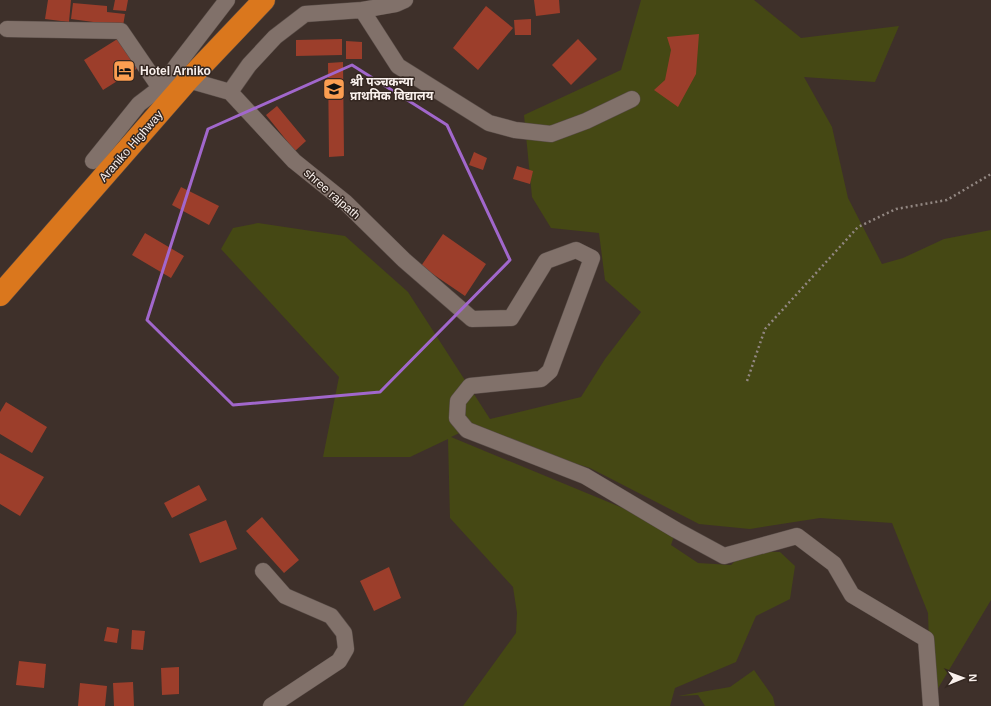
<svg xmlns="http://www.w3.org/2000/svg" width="991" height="706" font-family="Arial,'Noto Sans Devanagari',sans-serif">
	<rect width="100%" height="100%" fill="#3e302a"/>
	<path fill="#454814" d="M641 0H754L801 38 899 26 875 82 804 77 832 127 848 198 882 264 903 258 944 239 991 230V600L931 700 928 613 892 523 820 518 750 529 699 524 590 468 466 430 451 437 676 530 671 545 698 563 731 565 745 551 780 552 795 566 790 599 756 616 736 662 675 688 670 706H463L516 633 517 613 513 587 450 518 448 439 410 457H323L339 377 221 249 233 228 258 223 345 236 408 292 490 419 581 397 605 359 641 312 605 280 599 233 551 228 532 197 524 115 621 70Z
		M754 670 773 697 775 706H705L698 695 678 696 730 687Z"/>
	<path fill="#9c3e2b" d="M48 0H71L69 22 45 19Z
		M115 0H128L126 11 113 10Z
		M534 0H559L560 13 536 16Z
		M73 3 107 6V12L125 14 123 26 71 19Z
		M486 6 513 28 478 70 453 48Z
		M531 19V35H515L514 20Z
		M699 34 696 74 678 107 654 90 665 80 671 50 667 37Z
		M119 38 138 68 103 90 84 60Z
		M342 39V55L296 56V40Z
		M578 39 597 59 571 85 552 65Z
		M346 41 362 42V59H346Z
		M343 62 344 156 329 157 328 63Z
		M277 106 306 141 295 151 266 115Z
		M474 152 487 158 483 170 469 165Z
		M517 166 533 171 530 184 513 179Z
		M181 187 219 206 209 225 172 205Z
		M145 233 184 256 171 278 132 255Z
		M443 234 486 264 465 296 421 266Z
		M6 402 47 427 32 453 0 434V412Z
		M0 453 44 477 20 516 0 504Z
		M199 485 207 500 172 518 164 503Z
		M262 517 299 560 284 573 246 531Z
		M226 520 237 549 200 563 189 534Z
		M389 567 401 598 374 611 360 581Z
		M107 627 119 629 117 643 104 641Z
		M132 630 145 631 143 650 131 649Z
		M19 661 46 664 44 688 16 685Z
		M179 667V694L162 695 161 668Z
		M133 682 134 706H114L113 683Z
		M80 683 107 686 105 706H78Z"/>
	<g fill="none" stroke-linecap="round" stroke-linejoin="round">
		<g stroke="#584c47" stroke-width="17">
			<path id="street" d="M227 0 177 65 188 80 230 92 294 161 345 202 404 260 472 319 511 318 546 261 576 250 592 258 550 371 541 379 470 386 458 401 457 418 467 430 585 476 676 530 724 556 797 536 834 564 852 595 926 639 931 706
				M362 10 398 66 489 123 515 130 551 134 586 121 632 99
				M7 29 121 31 160 88
				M230 92 249 65 275 37 305 14 362 10 396 4 405 0
				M93 161 139 104 160 88 177 65
				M263 571 285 596 331 616 344 633 346 649 339 661 271 706"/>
		</g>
		<g stroke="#584c47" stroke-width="23">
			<path id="highway" d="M0 295 188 80 264 0"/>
		</g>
		<path stroke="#928782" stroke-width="2.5" stroke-dasharray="2 3" stroke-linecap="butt" d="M747 381 765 329 858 227 896 209 947 200 991 174"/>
		<use href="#street" stroke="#81716a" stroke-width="16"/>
		<use href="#highway" stroke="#da771d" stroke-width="22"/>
	</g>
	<path fill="none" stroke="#a167cc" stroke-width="3" stroke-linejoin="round" d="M352 65 447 125 510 260 380 392 233 405 147 320 208 129Z"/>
	<defs>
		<g id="hotel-square" transform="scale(1.15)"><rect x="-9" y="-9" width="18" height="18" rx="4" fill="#fb9e51" stroke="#342721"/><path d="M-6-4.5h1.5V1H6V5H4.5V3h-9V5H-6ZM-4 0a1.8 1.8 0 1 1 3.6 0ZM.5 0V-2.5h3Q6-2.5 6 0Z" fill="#111"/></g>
		<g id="school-square" transform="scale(1.15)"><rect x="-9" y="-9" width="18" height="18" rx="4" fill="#fb9e51" stroke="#342721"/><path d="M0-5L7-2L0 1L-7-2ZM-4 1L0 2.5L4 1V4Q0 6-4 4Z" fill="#111"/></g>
	</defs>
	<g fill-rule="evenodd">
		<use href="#hotel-square" x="124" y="71"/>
		<use href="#school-square" x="334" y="89"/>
	</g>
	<g text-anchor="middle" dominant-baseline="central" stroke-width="3" stroke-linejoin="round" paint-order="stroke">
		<g font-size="12" font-weight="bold" fill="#f9f0ec" stroke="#342721" text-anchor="start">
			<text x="140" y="71">Hotel Arniko</text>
			<text x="350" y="82">श्री पञ्चकन्या<tspan x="350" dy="14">प्राथमिक विद्यालय</tspan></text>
		</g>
		<g font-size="12" fill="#f9f0ec" stroke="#342721">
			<text transform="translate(131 146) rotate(-49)">Araniko Highway</text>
			<text transform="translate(332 194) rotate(41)">shree rajpath</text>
		</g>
	</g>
	<g transform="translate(963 678) rotate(89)" stroke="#342721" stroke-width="3" paint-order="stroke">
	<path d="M0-3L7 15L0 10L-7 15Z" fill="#f9f0ec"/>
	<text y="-6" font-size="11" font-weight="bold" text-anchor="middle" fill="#f9f0ec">N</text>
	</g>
</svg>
